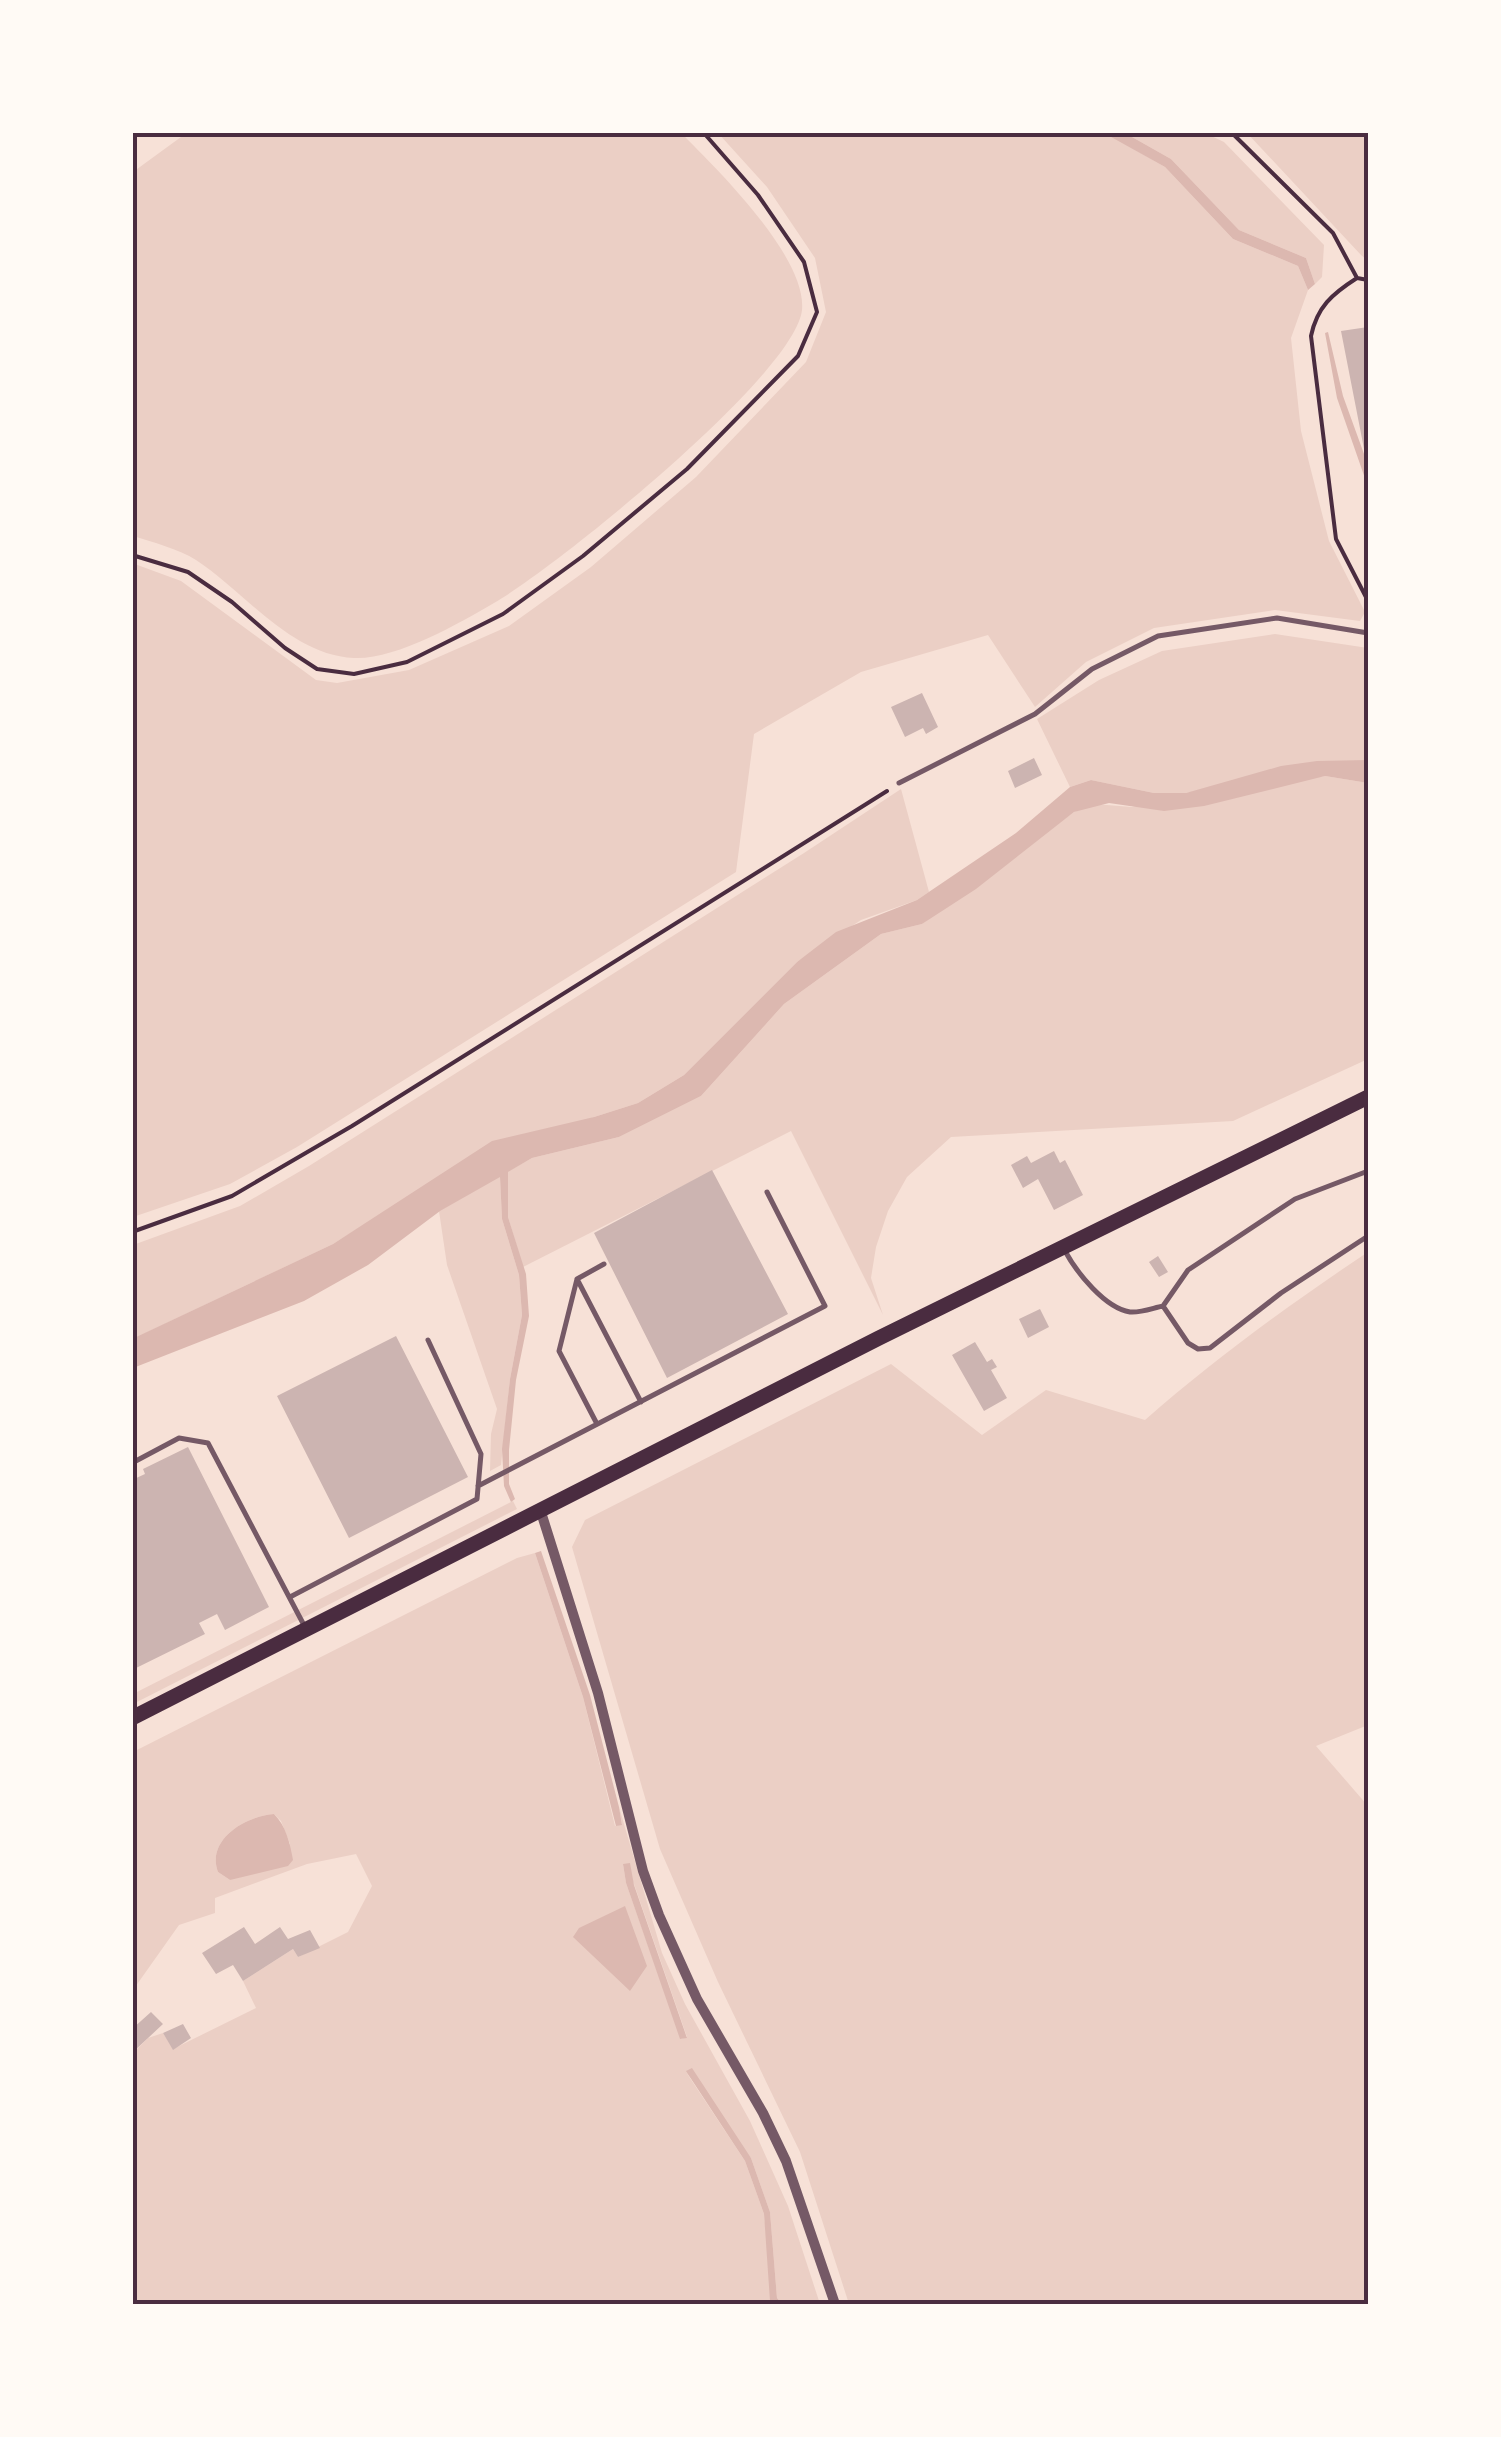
<svg xmlns="http://www.w3.org/2000/svg" width="1501" height="2437" font-family="Ubuntu,sans-serif">
	<rect width="100%" height="100%" fill="#f7e1d7"/>
	<path fill="#ebcfc5" fill-rule="evenodd" d="M1104 132 1165 167 1233 239 1298 266 1308 290 1291 338 1301 431 1329 541 1365 612 1360 621 1275 610 1154 628 1086 662 1035 707 988 635 861 672 754 734 736 872 297 1147 230 1184 133 1217 132 563 181 581 316 680 337 683 409 670 509 626 591 567 696 477 806 362 826 312 815 258 767 187 718 133Z
		M182 133H681C717 169 807 257 802 310 795 375 555 568 494 603 458 624 395 660 354 658 291 655 246 593 196 560 179 549 152 542 133 536V172L181 137Z
		M1125 133H1205L1224 142 1324 245 1322 277 1315 284 1306 258 1239 230 1171 159Z
		M1247 133H1368V261L1361 255Z
		M1275 634 1368 648V760L1186 793H1154L1091 780 1070 787 1037 719 1099 680 1162 651Z
		M1325 776 1368 783V1059L1233 1121 951 1137 907 1177 888 1211 876 1247 871 1278 883 1315 791 1131 523 1267 508 1217 507 1172 532 1158 619 1137 701 1096 784 1004 881 934 922 924 1074 812 1094 804 1132 807Z
		M901 789 929 892 917 900 861 920 797 962 684 1075 638 1103 594 1117 405 1199 333 1244 133 1339V1245L240 1206 309 1166 804 853Z
		M500 1176 502 1219 519 1275 522 1315 510 1379 501 1465 490 1471 491 1434 497 1409 447 1265 439 1211Z
		M1368 1252V1725L1316 1746 1368 1806V2304H849L800 2152 718 1982 660 1849 572 1547 585 1520 891 1364 982 1435 1046 1390 1145 1420C1216 1358 1290 1304 1368 1252Z
		M513 1501 517 1509 133 1704V1694Z
		M535 1553 583 1697 615 1826 622 1824 619 1807 662 1953 685 2004 750 2121 788 2206 820 2304H782L777 2298 770 2212 751 2158 686 2072 745 2161 764 2214 773 2304H133V2053L148 2038 163 2033 173 2049 256 2008 243 1981 293 1949 298 1957 348 1932 372 1886 356 1854 307 1864 215 1898V1913L179 1925 133 1990V1752L517 1558ZM274 1814 281 1821 290 1844 230 1880 218 1872C206 1840 245 1816 274 1814ZM623 1864 634 1884 687 2037 681 2039 626 1883Z"/>
	<path fill="#dcb8b0" d="M1104 133H1125L1171 159 1239 230 1306 258 1315 284 1308 290 1298 266 1233 239 1165 167Z
		M1328 332 1343 396 1368 465V487L1337 398 1325 333Z
		M1368 760V783L1325 776 1204 806 1164 811 1109 803 1074 812 976 889 922 924 881 934 784 1004 701 1096 619 1137 532 1158 508 1172V1217L526 1274 529 1316 516 1380 509 1450V1484L515 1499 511 1502 504 1486 502 1449 510 1379 522 1315 519 1275 502 1219 500 1177 440 1211 368 1265 304 1301 133 1368 132 1339 333 1244 492 1141 594 1117 638 1103 684 1075 797 962 836 932 917 900 1016 833 1070 787 1091 780 1154 793H1186L1281 766 1317 761Z
		M541 1551 590 1695 619 1807 622 1825 616 1826 583 1697 535 1553Z
		M274 1814C286 1826 290 1843 293 1860L288 1866 230 1880 218 1872C206 1840 245 1816 274 1814Z
		M630 1863 634 1885 687 2038 680 2039 626 1883 623 1864Z
		M625 1906 647 1966 630 1991 573 1937 579 1928Z
		M692 2068 751 2158 770 2212 777 2298 782 2304H773L770 2301 764 2214 745 2161 686 2071Z"/>
	<path fill="#ccb4b1" d="M1368 327V453L1365 454 1341 331Z
		M922 693 938 727 926 734 923 728 905 737 891 707Z
		M1034 758 1042 775 1015 788 1008 771Z
		M1054 1151 1060 1163 1065 1160 1083 1195 1054 1210 1038 1179 1023 1188 1011 1165 1027 1156 1031 1163Z
		M712 1170 788 1314 667 1378 594 1233Z
		M1158 1256 1168 1272 1159 1277 1149 1262Z
		M1040 1309 1049 1327 1028 1338 1019 1319Z
		M396 1336 468 1477 349 1538 277 1396Z
		M975 1342 987 1362 992 1359 997 1367 991 1370 1007 1398 984 1411 952 1355Z
		M188 1447 269 1607 225 1630 217 1614 199 1623 205 1634 132 1670V1480L145 1474 143 1469Z
		M244 1927 255 1944 280 1927 288 1939 310 1930 320 1948 298 1957 293 1949 243 1981 233 1965 216 1974 202 1953Z
		M151 2012 163 2024 132 2053V2029Z
		M183 2024 191 2038 173 2050 163 2033Z"/>
	<g fill="none" stroke-linecap="round" stroke-linejoin="round">
		<path stroke="#4a2c40" stroke-width="4" d="M1231 132 1333 233 1357 278
			M1368 280 1357 278C1332 294 1317 307 1311 336L1336 539 1368 601
			M132 555 188 572 232 602 285 648 317 669 354 674 407 662 503 614 583 556 687 469 798 356 817 312 804 262 758 195 703 132
			M132 1232 232 1196 352 1126 887 791"/>
		<path stroke="#755966" stroke-width="5" d="M899 783 1035 714 1092 669 1158 636 1277 618 1368 633
			M1065 1251C1077 1273 1105 1308 1130 1312 1141 1313 1153 1308 1163 1306L1188 1343 1198 1349 1210 1348 1281 1293 1368 1236
			M604 1264 577 1279 641 1402
			M577 1279 559 1351 597 1424
			M1163 1306 1188 1270 1295 1199 1368 1171
			M132 1463 179 1438 208 1443 306 1629
			M478 1486 825 1306 767 1192
			M290 1597 477 1499 481 1454 428 1340"/>
		<path stroke="#755966" stroke-width="10" d="M540 1509 598 1693 643 1871 659 1915 697 1999 763 2113 786 2161 835 2304"/>
		<path stroke="#4a2c40" stroke-width="15" d="M132 1718 879 1338 1368 1097"/>
	</g>
	<rect width="1501" height="2437" fill="none" stroke="#fffaf5" stroke-width="270"/>
	<rect x="135" y="135" width="1231" height="2167" fill="none" stroke="#4a2c40" stroke-width="4"/>
</svg>
